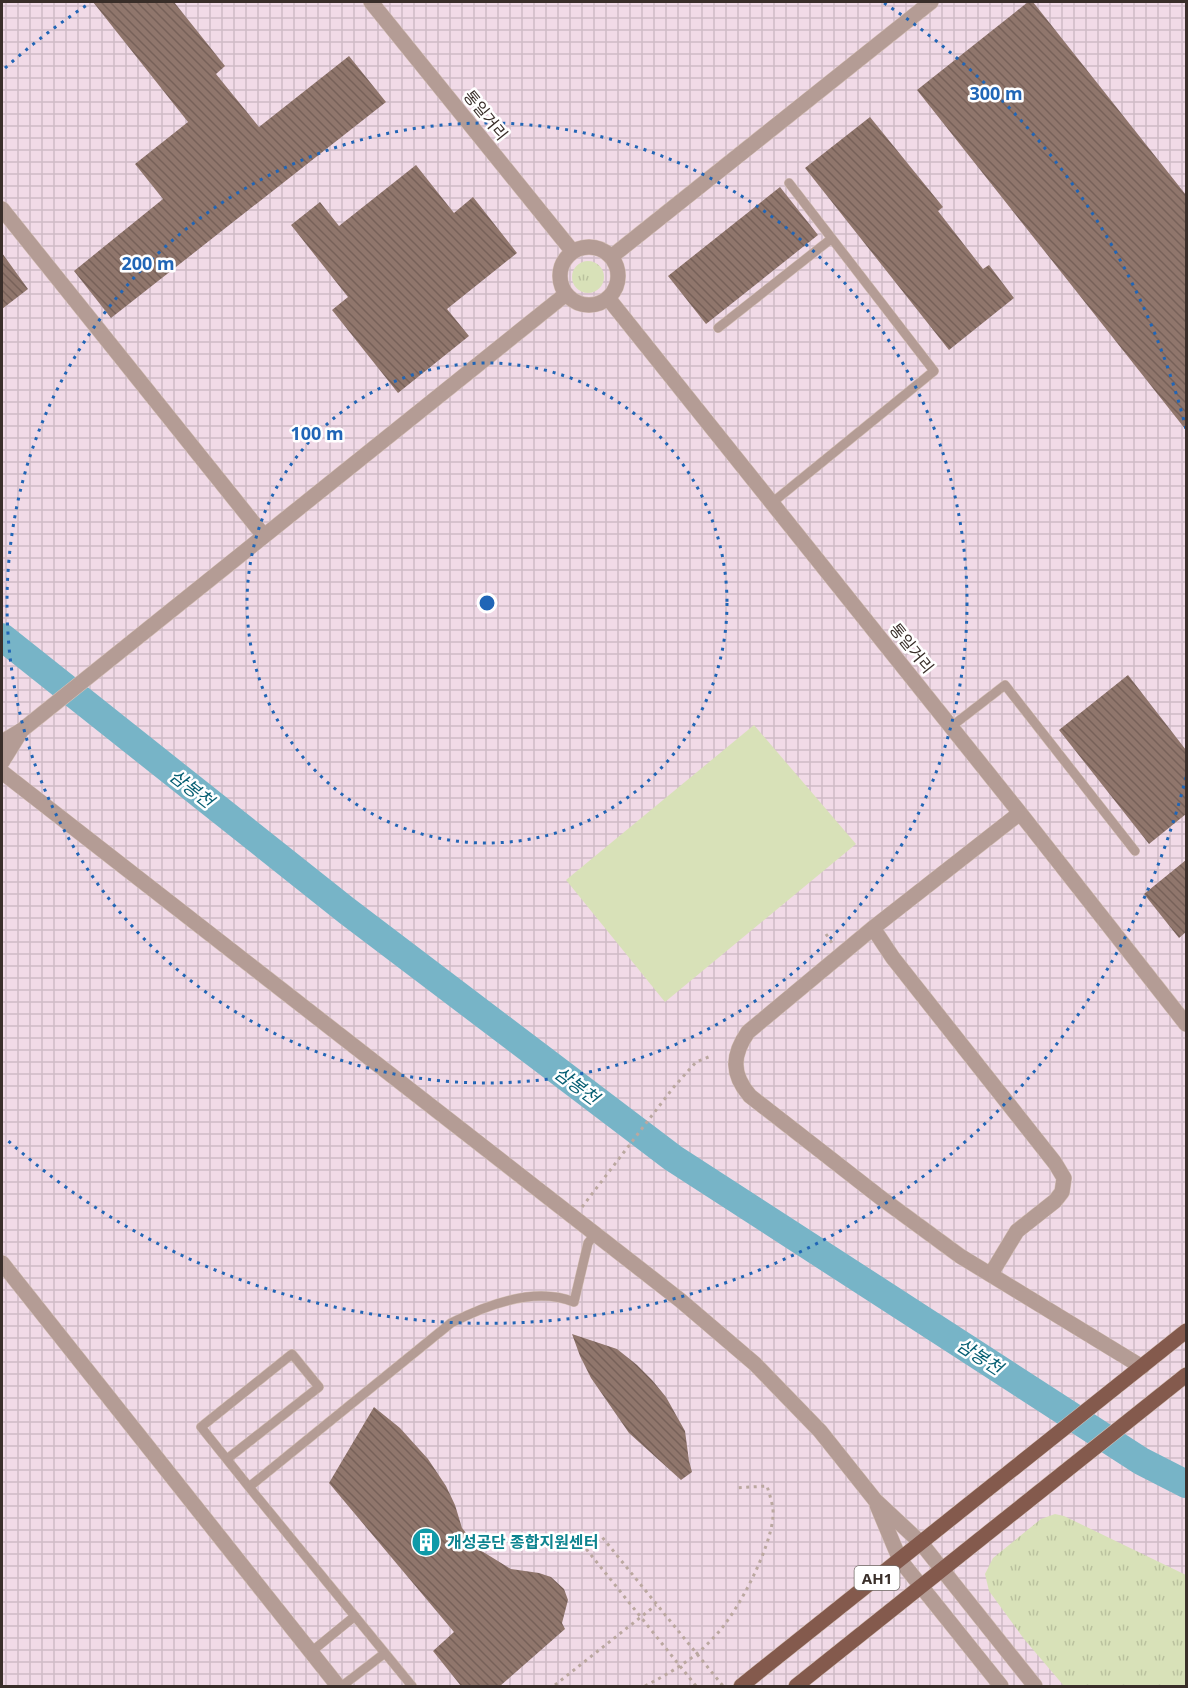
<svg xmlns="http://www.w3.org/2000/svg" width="1188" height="1688" font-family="'Noto Sans','Noto Sans KR',sans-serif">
	<defs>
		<pattern id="industrial-grid" width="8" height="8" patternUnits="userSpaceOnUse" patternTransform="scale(1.5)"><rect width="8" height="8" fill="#f1dae7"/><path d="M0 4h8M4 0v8" fill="none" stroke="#cfbbc6"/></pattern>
		<pattern id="grass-tufts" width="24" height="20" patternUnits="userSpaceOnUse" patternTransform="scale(1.5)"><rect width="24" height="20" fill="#d8e1b8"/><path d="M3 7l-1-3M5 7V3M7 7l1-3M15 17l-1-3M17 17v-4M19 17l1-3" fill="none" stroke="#bac19e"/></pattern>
		<pattern id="building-back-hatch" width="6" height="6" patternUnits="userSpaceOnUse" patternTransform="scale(1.5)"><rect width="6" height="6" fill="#90766c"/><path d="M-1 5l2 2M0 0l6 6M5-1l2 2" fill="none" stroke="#776159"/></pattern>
	</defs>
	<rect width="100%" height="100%" fill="#fde6dd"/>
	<path fill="url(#industrial-grid)" d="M2 2H1186V1686H2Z"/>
	<path fill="url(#grass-tufts)" d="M572 277a16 16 0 1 1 32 0a16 16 0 1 1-32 0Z
		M1055 1514 1064 1516 1186 1575V1686H1064L1024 1639 989 1591 985 1574 993 1558 1041 1519Z"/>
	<path fill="#d8e1b8" d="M754 725 856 844 665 1002 566 880Z"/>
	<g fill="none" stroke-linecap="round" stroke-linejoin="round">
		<path stroke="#77b4c7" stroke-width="28" d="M2 637 347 911 673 1158 1141 1461 1186 1484"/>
	</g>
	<path fill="url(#building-back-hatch)" d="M93 2H174L225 66 216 74 259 127 349 56 386 102 111 318 74 271 163 199 135 164 188 122Z
		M1028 2H1033L1186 195V430L917 90Z
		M870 117 943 207 938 211 983 269 989 265 1014 298 949 350 805 168Z
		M416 165 454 213 473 197 517 253 447 309 469 336 398 393 332 310 348 297 291 225 320 202 339 226Z
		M780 187 818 235 706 324 668 276Z
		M2 253 28 289 2 309Z
		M1128 675 1186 750V814L1149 844 1059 730Z
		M1186 860V932L1179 938 1144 894Z
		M572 1334 617 1349 637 1365 652 1380 666 1397 685 1431 689 1461 692 1472 681 1480 629 1433 591 1378 580 1356Z
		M374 1407 400 1428 428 1459 446 1486 455 1505 462 1528 480 1550 511 1569 539 1573 551 1577 564 1589 568 1600 562 1623 565 1629 500 1686H461L433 1651 454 1632 329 1483Z"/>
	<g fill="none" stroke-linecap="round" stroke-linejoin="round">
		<g stroke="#d6c1b9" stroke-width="10">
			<path id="service" d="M718 328 831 239
				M773 502 934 371 789 183
				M952 726 1005 685 1135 851
				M227 1459 319 1387 292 1354 201 1427 249 1487 412 1686
				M249 1487 451 1323C486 1305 535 1286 574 1302L588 1243 595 1234
				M311 1652 355 1616
				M342 1686 385 1653"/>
		</g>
		<g stroke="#d6c1b9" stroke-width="16">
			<path id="minor" d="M371 2 573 252
				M2 209 264 536
				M560 276a29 29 0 1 1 58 0a29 29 0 1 1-58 0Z
				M611 257 931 2
				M608 298 1020 813 1186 1024
				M2 742 22 730 566 294
				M2 762 20 733
				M2 772 680 1300 755 1364 820 1431 875 1500 921 1543 1035 1686
				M1020 813 873 928 748 1032C732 1055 731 1074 750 1096L881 1198 960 1256 1142 1367
				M873 928 893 958 1055 1163 1064 1178 1062 1192 1055 1201 1017 1231 991 1274
				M2 1263 338 1686
				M877 1505 900 1560 1001 1686"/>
		</g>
		<g stroke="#d6c1b9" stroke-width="16">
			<path id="primary" d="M741 1686 1186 1331
				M796 1686 1186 1375"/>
		</g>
		<path stroke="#bba8a0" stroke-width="3" stroke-dasharray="3 4.5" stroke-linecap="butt" d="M826 934 832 943
			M582 1207 673 1088 696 1062 711 1056
			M555 1685 656 1605
			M645 1686C670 1673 696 1658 715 1636 738 1612 770 1550 773 1517 774 1507 770 1496 767 1486L735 1488
			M696 1686 587 1550 602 1537 723 1686"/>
		<use href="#service" stroke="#b49c95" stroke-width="9"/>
		<use href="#minor" stroke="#b49c95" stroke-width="15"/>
		<use href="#primary" stroke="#845a4d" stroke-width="15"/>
	</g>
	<g fill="none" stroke="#2065b6" stroke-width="3" stroke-dasharray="3 6">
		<circle cx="487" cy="603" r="240"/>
		<circle cx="487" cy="603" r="480"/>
		<path d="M1186 777A720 720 0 0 1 5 1138M5 68A720 720 0 0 1 90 3M884 3A720 720 0 0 1 1186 429"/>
	</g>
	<defs>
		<g id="building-disc" transform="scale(1.5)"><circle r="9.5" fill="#0f9aa8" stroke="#fff"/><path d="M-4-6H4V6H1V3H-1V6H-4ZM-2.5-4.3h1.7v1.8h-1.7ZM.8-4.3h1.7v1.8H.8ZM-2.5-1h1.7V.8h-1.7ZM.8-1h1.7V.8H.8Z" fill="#fff"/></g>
	</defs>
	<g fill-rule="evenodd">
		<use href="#building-disc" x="426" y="1542"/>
	</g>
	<g text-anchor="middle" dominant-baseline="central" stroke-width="5" stroke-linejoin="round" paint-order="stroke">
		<rect fill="#fff" stroke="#746d69" stroke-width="1.5" x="854.5" y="1566" width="45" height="24" rx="4.5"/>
		<g font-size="15" font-weight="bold" fill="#392e29">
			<text x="877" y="1578">AH1</text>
		</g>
		<g font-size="16" fill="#392e29" stroke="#fff">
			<text transform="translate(486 115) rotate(51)">통일거리</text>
			<text transform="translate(912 648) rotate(51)">통일거리</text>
		</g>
		<g font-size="16" font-weight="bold" fill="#0d838f" stroke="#fff" text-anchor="start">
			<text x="447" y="1542">개성공단 종합지원센터</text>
		</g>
		<g font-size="18" font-style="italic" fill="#075f73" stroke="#fff">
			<text transform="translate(192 788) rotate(38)">삼봉천</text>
			<text transform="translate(577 1085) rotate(37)">삼봉천</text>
			<text transform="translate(980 1356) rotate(33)">삼봉천</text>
		</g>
	</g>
	<circle cx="487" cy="603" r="9" fill="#2065b6" stroke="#fff" stroke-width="3"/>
	<g font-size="18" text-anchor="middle" font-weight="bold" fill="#2065b6" stroke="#fff" stroke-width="5" stroke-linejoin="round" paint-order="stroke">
		<text x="996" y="100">300 m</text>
		<text x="148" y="270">200 m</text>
		<text x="317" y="440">100 m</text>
	</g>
	<rect width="1188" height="1688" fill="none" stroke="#392e29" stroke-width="6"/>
</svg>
